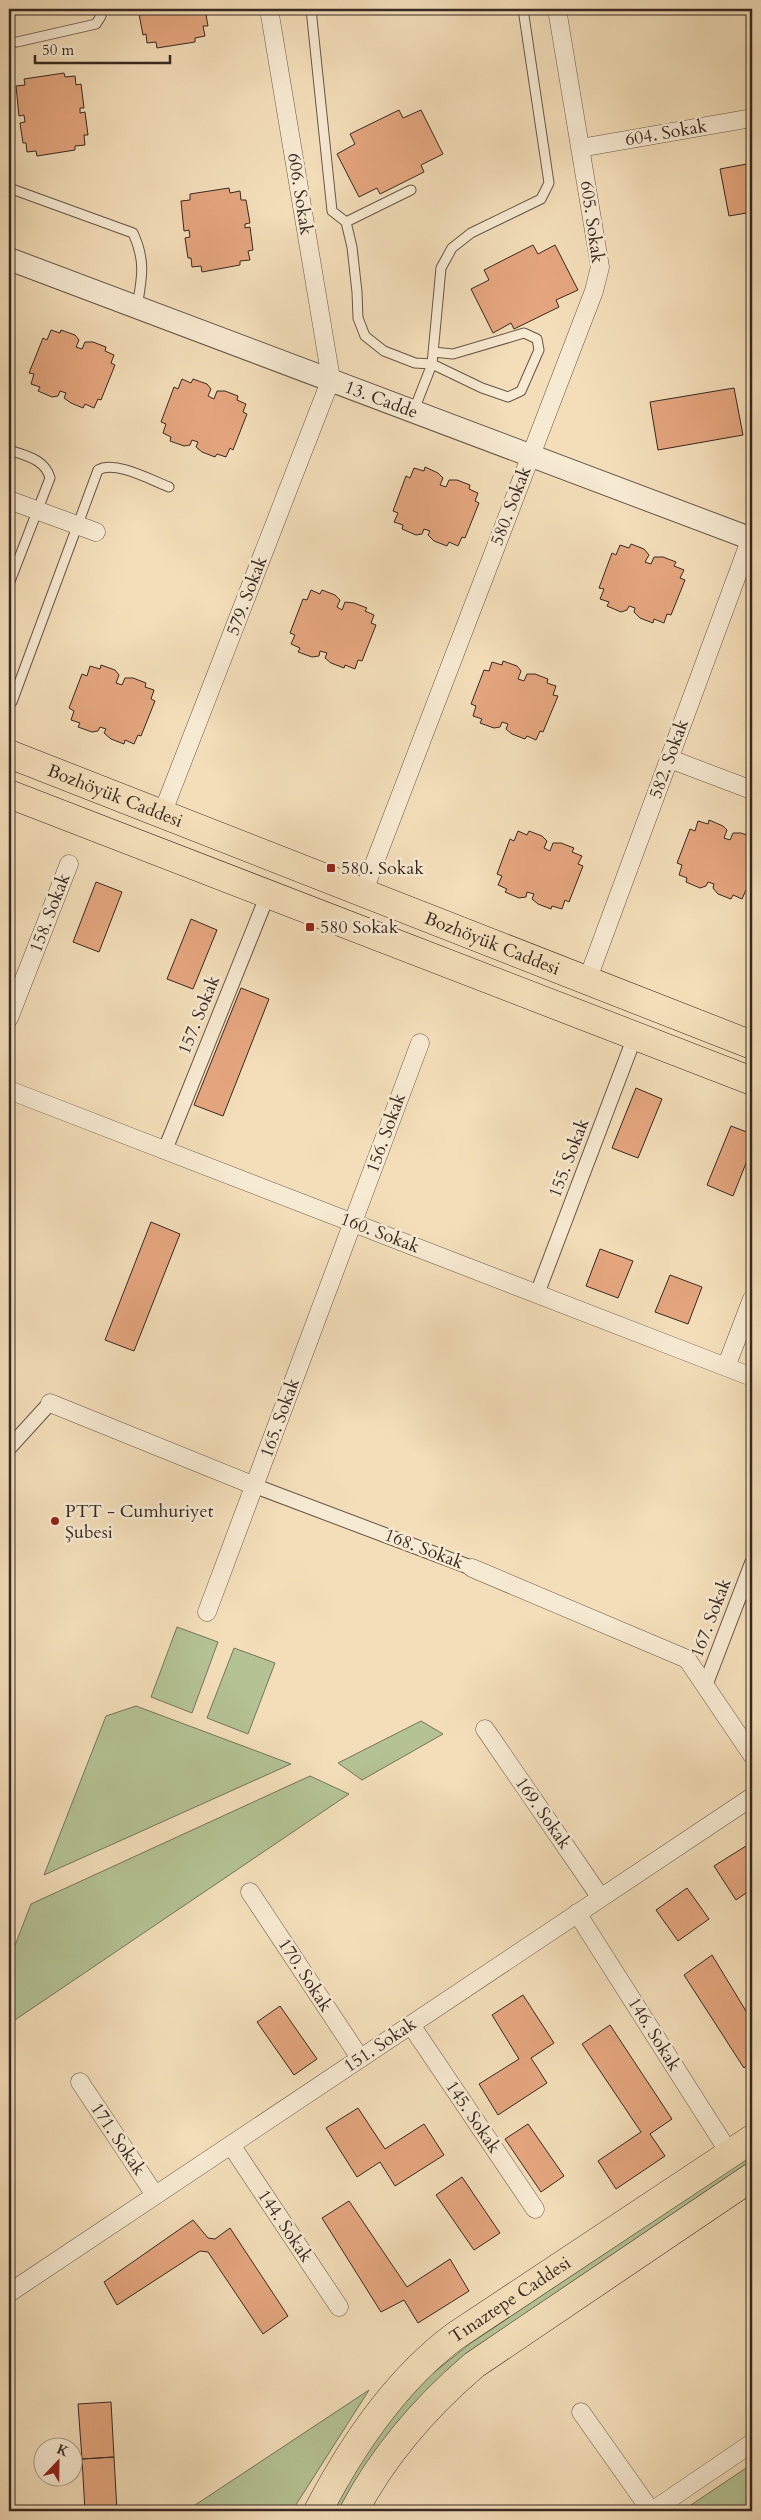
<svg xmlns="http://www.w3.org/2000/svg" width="761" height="2520" font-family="Cardo,serif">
	<rect width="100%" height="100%" fill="#f3deb9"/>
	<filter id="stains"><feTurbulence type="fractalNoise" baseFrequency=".004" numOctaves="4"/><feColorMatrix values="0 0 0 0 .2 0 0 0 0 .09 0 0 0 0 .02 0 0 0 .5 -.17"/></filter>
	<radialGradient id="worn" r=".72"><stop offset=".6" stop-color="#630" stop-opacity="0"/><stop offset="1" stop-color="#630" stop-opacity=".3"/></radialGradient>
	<path fill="#b4c294" stroke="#76755b" d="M177 1627 218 1642 192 1713 151 1697Z
		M234 1648 275 1663 248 1734 207 1718Z
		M136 1706 291 1764 44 1875 106 1716Z
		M421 1721 443 1734 362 1780 338 1763Z
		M310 1776 349 1794 9 2024V1961L31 1904Z
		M752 2153V2167L491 2341 344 2511H332L382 2427 428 2377 471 2343Z
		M369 2390 292 2511H186Z
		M752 2464V2511H682Z"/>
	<path fill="#e5a67f" stroke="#382822" d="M144 9H205L208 26H203L205 36 195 38V42L157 48 156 42 147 43 146 34 143 35 139 14 145 13Z
		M64 73 65 77 75 76 76 85 81 84 84 108H80V113L85 112 88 135H84L85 145 75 146V150L37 156 36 151 27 152 26 143H23L20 123 25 122 24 115 19 116 16 86 25 85 24 79Z
		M399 110 403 118 421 110 443 154 421 165 424 172 380 194 377 188 359 197 337 154 355 144 350 134Z
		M752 163V212L729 216 720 169Z
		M229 188 230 193 240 191 241 200H246L250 223 245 224V228L250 227 253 250 248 251 250 260 240 261V265L202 272 201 266 192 267 191 258H188L185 238 190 237 189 230 184 231 181 201 190 200V194Z
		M533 245 538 254 555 245 578 290 556 300 559 307 514 329 511 323 493 333 471 289 489 280 484 270Z
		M51 330 60 333 61 330 75 335 79 340 76 347 82 349 85 342H93L106 347 105 351 114 355 111 363 115 365 101 400 98 399 94 408 85 404 83 408 71 403 64 398 66 393 60 391 58 396 52 397 38 391 40 387 31 384 34 374 29 373 43 338 47 340Z
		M182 379 191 383 193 379 207 384 211 389 208 396 214 399 217 391H225L238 396 237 400 246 404 243 412 247 414 233 450 230 448 226 457 217 454 215 457 202 452 196 447 198 442 192 440 190 445 184 446 170 441 171 437 163 433 166 424 161 422 174 387 178 389Z
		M734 388 743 435 658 450 650 402Z
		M425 467 438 473 443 478 440 485 446 487 449 480H457L470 485 469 489 478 493 475 501 479 503 465 538 462 537 458 546 449 542 447 546 434 541 428 535 430 531 424 529 422 534 416 535 402 529 403 525 394 522 398 513 393 511 406 476 410 478 414 468 424 471Z
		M631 544 644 549 649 555 645 562 651 564 654 557H663L676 562 674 566 684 570 680 578 685 580 671 615 667 614 664 623 654 619 653 623 640 618 634 612 635 608 629 606 627 610 621 612 607 606 609 602 600 599 604 589 599 588 612 553 616 555 620 545 629 548Z
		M311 590 320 594 322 590 335 595 340 600 337 607 342 610 345 602 354 603 367 608 365 611 374 615 371 623 376 625 362 661 358 660 355 669 345 665 344 668 331 663 325 658 327 653 320 651 319 656 312 657 298 652 300 648 291 644 295 635 290 633 303 599 307 600Z
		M503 661 517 666 521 671 518 679 524 681 527 674H535L548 679 547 683 556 686 553 695 558 696 543 732 540 731 536 740 527 736 525 739 512 734 506 729 508 724 502 722 500 727 494 728 480 723 482 719 473 716 476 706 471 704 484 670 489 671 492 662 502 665Z
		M101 665 115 670 119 675 116 683 122 685 125 678H133L146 683 145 687 154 690 151 699 155 701 141 736 138 735 134 744 125 740 124 744 111 739 104 733 106 729 100 727 98 731 92 732 78 727 80 723 71 720 74 711 69 708 82 674 87 676 90 666 100 669Z
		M709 820 723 826 727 830 724 838 730 840 733 833H741L752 837V884L750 891 746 890 742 899 733 895 731 899 718 894 713 888 714 884 708 882 706 886 700 888 686 882 687 878 679 875 682 865 677 863 690 829 695 831 698 821 708 824Z
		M518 831 527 835 529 831 542 836 547 841 544 848 550 851 553 843H561L574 848 572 852 582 856 578 864 583 866 569 902 565 900 562 909 552 906 551 909 538 904 532 899 534 894 527 892 526 897 519 898 505 892 507 889 498 885 502 876 497 874 510 839 514 841Z
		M96 882 122 892 99 952 73 942Z
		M191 919 217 930 193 989 167 979Z
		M241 988 269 999 223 1116 194 1105Z
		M636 1088 662 1099 638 1158 612 1148Z
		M731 1126 752 1134V1148L733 1196 707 1185Z
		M151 1222 180 1234 134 1351 105 1340Z
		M600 1249 633 1261 618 1298 586 1286Z
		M670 1275 702 1287 688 1324 655 1312Z
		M746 1846 752 1856V1889L736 1900 714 1866Z
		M687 1888 709 1919 678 1941 656 1910Z
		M712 1955 752 2021V2061L744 2068 684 1975Z
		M523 1995 554 2043 531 2058 547 2083 498 2115 479 2084 519 2059 492 2015Z
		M280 2006 317 2059 294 2075 257 2022Z
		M610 2025 672 2119 650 2134 665 2156 616 2189 598 2161 641 2132 582 2044Z
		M358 2108 385 2149 424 2124 444 2155 395 2186 380 2162 357 2177 326 2128Z
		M528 2124 564 2176 541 2192 505 2139Z
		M462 2177 500 2233 474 2250 436 2195Z
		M349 2201 407 2287 450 2259 469 2291 418 2323 404 2300 381 2312 322 2218Z
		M193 2220 208 2238 215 2239 230 2228 288 2316 263 2334 208 2252 200 2251 117 2305 104 2282Z
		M111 2402 114 2457 82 2459 78 2404Z
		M114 2457 117 2511H85L82 2459Z"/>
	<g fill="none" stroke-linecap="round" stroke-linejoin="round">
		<g stroke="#675648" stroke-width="11">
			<path id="service" d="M311 9 332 211 346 222 352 247 357 292 358 318 365 336 384 351 415 363 432 364 482 388 508 397 521 391 539 350 537 339 524 333 453 354 433 352
				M17 42 96 24 101 16 102 9
				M9 188 133 233C146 261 142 278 137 307
				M346 222 411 190
				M414 410 432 364 441 268 452 248 471 233 541 199 549 183 523 9
				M9 450C26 456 45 459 50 478L9 584
				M12 702 98 470C115 460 151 480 169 487"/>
		</g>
		<g stroke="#675648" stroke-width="16">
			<path id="pedestrian" d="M165 1150 268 894
				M537 1294 635 1036
				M9 1448 50 1403
				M255 1486 472 1568
				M705 1686 752 1563"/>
		</g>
		<g stroke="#675648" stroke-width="19">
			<path id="minor" d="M580 148 752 118
				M9 500 96 532
				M670 759 752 790
				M162 814 331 379 269 9
				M363 893 594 291 600 267 557 9
				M587 981 752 535
				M9 1018 69 864
				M9 1090 752 1377
				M726 1367 752 1299
				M50 1403 255 1486
				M472 1568 687 1659 752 1755
				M207 1612 420 1043
				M485 1729 601 1898
				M250 1892 360 2058
				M577 1913 730 2154
				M411 2025 535 2209
				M80 2082 155 2195
				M231 2145 339 2307
				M9 2293 752 1797
				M581 2412 651 2511
				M652 2511 752 2443"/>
		</g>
		<g stroke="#675648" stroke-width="24">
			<g id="tertiary">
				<path id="s1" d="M9 259 752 539"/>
			</g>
		</g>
		<g stroke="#382822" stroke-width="29">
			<g id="primary">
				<path id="s2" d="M9 754 752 1045"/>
				<path d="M9 794 752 1081"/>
				<path id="s3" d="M318 2511C352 2445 395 2381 455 2336L752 2139"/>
				<path d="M354 2511C384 2454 425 2407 474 2365L752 2177"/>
			</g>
		</g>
		<use href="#service" stroke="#f7ead2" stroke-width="9"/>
		<use href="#pedestrian" stroke="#f7ead2" stroke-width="14"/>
		<use href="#minor" stroke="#f7ead2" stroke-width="18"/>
		<use href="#tertiary" stroke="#f7ead2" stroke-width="22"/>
		<use href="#primary" stroke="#f3deb9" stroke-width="28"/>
	</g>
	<g fill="#8f2418" stroke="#f7ead2" stroke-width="2">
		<rect x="326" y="863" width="10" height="10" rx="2.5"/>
		<rect x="305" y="922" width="10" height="10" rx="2.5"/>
		<circle cx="55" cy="1521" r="5"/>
	</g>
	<g text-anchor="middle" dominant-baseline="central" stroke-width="5" stroke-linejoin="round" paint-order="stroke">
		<g font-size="18" fill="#382822" stroke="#f7ead2">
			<text transform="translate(666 133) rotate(-10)">604. Sokak</text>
			<text transform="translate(300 194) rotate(81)">606. Sokak</text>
			<text transform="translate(592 222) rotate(82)">605. Sokak</text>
			<text stroke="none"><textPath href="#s1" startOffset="398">13. Cadde</textPath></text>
			<text transform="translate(511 506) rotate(-69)">580. Sokak</text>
			<text transform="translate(247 596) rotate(-69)">579. Sokak</text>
			<text transform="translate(669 759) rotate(-70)">582. Sokak</text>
			<text stroke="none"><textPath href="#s2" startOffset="114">Bozhöyük Caddesi</textPath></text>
			<text transform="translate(50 913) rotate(-69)">158. Sokak</text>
			<text stroke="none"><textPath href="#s2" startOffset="519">Bozhöyük Caddesi</textPath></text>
			<text transform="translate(199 1015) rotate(-68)">157. Sokak</text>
			<text transform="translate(386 1133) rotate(-70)">156. Sokak</text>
			<text transform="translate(569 1158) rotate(-69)">155. Sokak</text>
			<text transform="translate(380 1233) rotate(21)">160. Sokak</text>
			<text transform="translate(280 1418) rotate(-70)">165. Sokak</text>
			<text transform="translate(424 1549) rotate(21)">168. Sokak</text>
			<text transform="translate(711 1618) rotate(-69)">167. Sokak</text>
			<text transform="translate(543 1813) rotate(55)">169. Sokak</text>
			<text transform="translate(305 1975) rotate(57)">170. Sokak</text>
			<text transform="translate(654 2034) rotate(58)">146. Sokak</text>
			<text transform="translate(380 2045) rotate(-34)">151. Sokak</text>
			<text transform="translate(473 2117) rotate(56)">145. Sokak</text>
			<text transform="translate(118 2139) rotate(56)">171. Sokak</text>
			<text transform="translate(285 2226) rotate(56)">144. Sokak</text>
			<text stroke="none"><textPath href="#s3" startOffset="290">Tınaztepe Caddesi</textPath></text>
		</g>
		<g font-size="18" fill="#382822" stroke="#f7ead2" text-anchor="start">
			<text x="341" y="868">580. Sokak</text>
			<text x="320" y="927">580 Sokak</text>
			<text x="65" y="1511">PTT - Cumhuriyet<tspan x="65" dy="21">Şubesi</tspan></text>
		</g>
	</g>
	<rect width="761" height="2520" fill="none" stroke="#f3deb9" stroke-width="30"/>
	<rect x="10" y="10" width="741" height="2500" fill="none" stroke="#382822" stroke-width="2.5"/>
	<rect x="15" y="15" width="731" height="2490" fill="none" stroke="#382822"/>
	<g transform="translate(58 2462) rotate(22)"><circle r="24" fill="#f7ead2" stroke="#ab9c8c"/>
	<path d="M0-4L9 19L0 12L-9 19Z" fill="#8f2418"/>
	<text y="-8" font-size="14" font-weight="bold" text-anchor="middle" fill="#382822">K</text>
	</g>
	<path d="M35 55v8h135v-8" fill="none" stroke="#382822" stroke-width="2.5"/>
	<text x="42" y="55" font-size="15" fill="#382822" stroke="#f7ead2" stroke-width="4" paint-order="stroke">50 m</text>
	<rect width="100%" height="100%" filter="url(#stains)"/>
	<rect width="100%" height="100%" fill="url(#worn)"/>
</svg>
